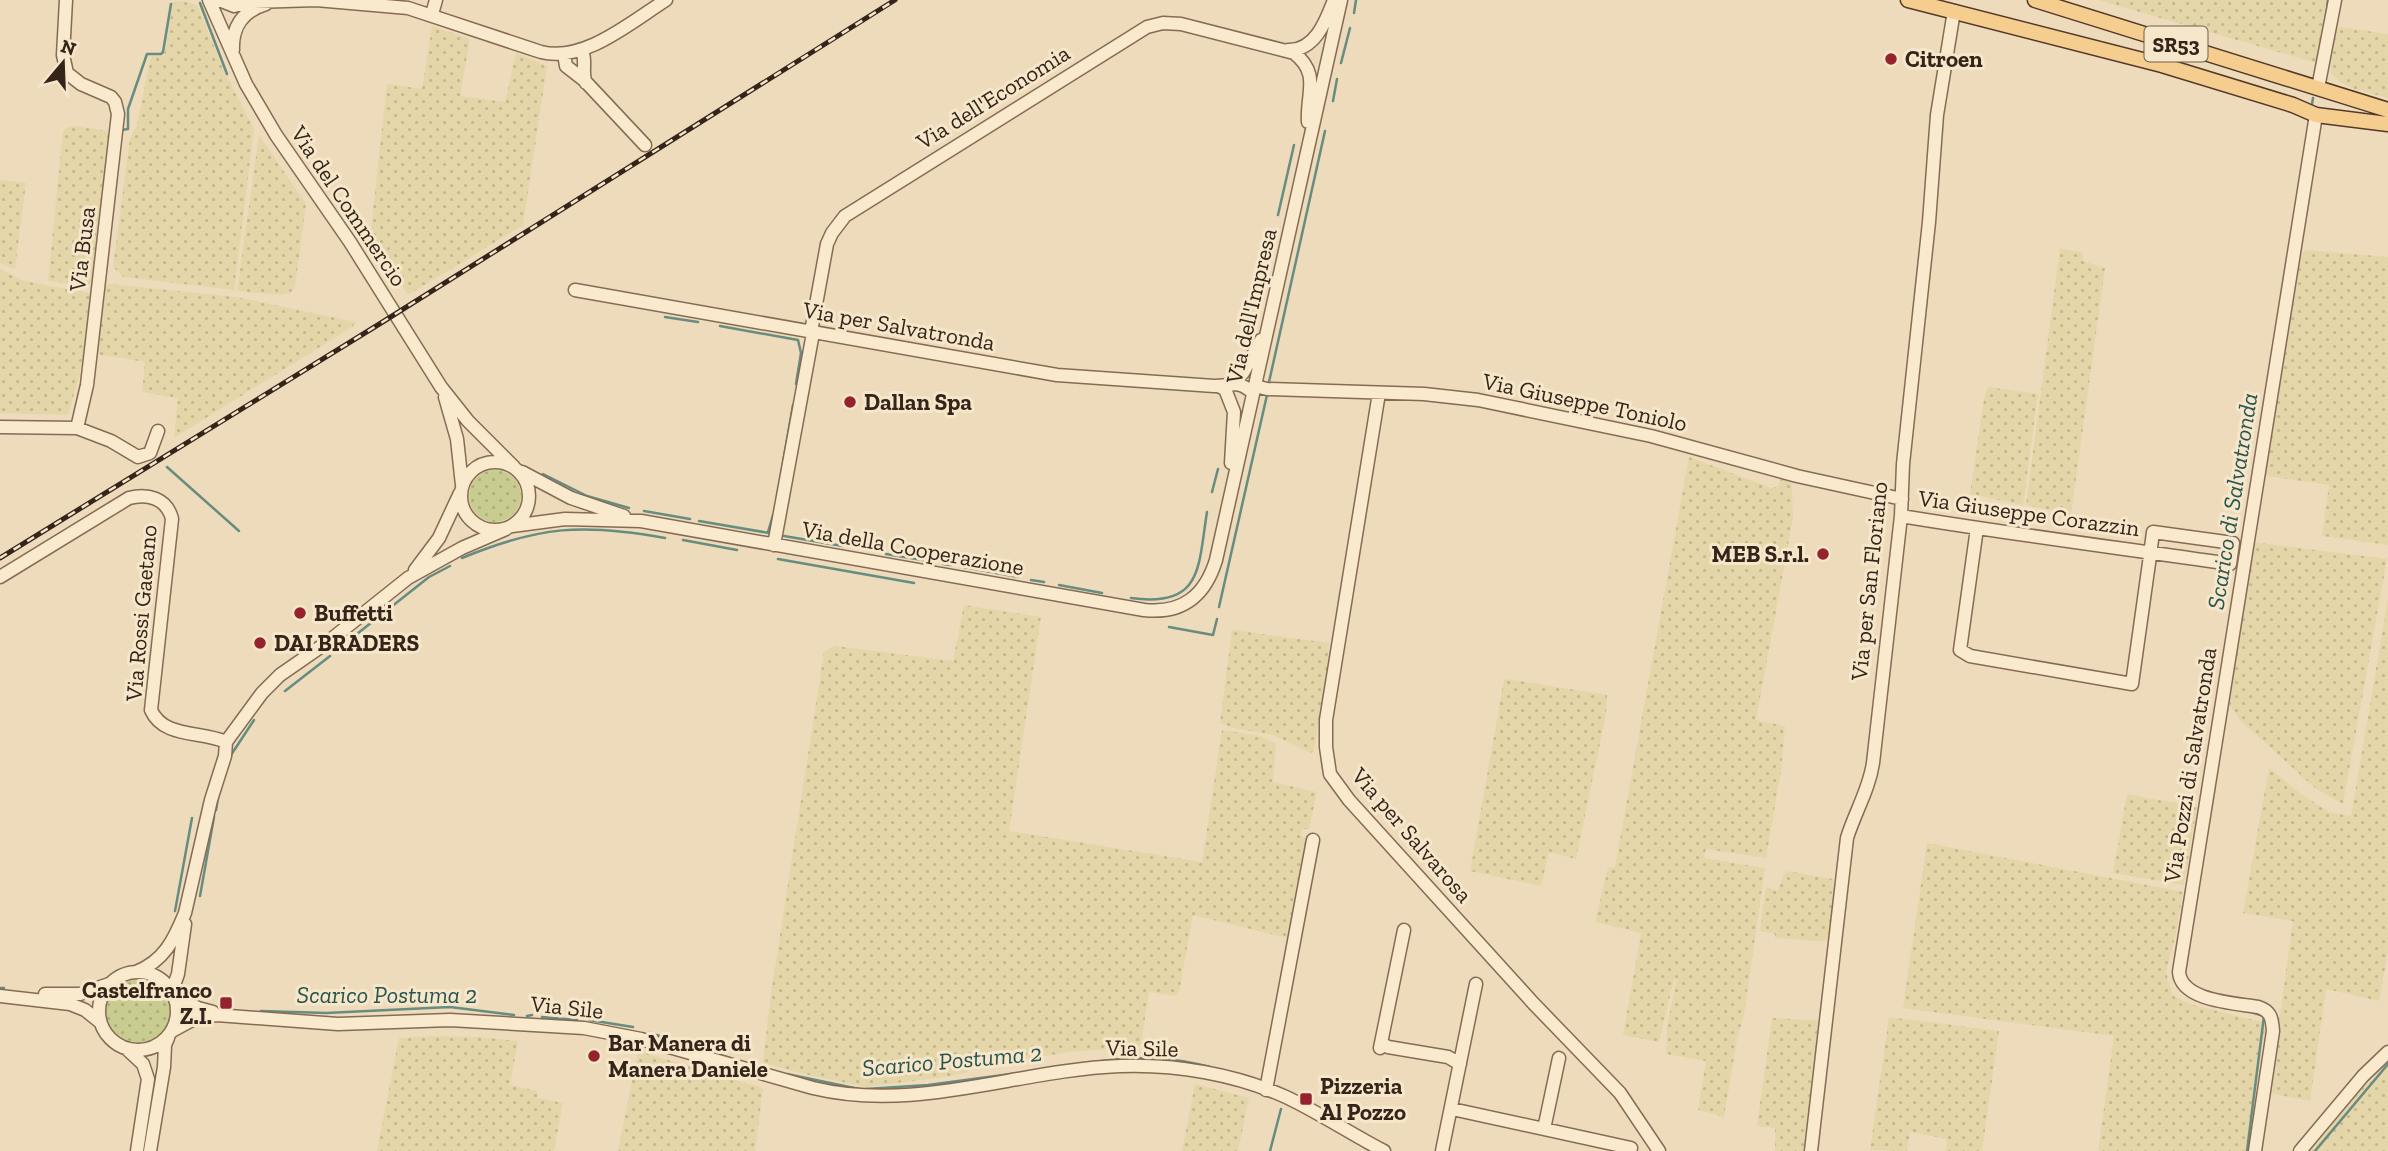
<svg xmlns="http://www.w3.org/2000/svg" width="2388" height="1151" font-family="'Zilla Slab',serif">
	<defs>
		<pattern id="farmland-dots" width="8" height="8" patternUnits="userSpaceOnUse" patternTransform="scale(1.75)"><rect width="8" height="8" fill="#e4d6a8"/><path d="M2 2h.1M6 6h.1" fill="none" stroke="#c4b890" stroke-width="1.8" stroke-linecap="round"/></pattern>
		<pattern id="grass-dots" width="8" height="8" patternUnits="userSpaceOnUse" patternTransform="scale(1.75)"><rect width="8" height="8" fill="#c9cc8f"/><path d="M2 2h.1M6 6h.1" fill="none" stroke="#adaf7b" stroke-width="1.8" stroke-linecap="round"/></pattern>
	</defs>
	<rect width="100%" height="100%" fill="#eedbbb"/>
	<path fill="url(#farmland-dots)" d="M2098 0H2331L2320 64Z
		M183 1 197 5 223 68 254 129 234 290 124 277 113 267 130 138 137 125 151 56H164L173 2Z
		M432 26 470 39 460 96 505 102 516 53 547 66 523 225 408 295 370 238 387 84 422 89Z
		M2339 27 2388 34V98L2354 89 2340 82 2330 72 2336 32Z
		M75 126 106 131 109 133 94 261 91 283 88 286 48 281 63 131 68 127Z
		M259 135 306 204 295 287 290 293 282 295 237 291Z
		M0 180 26 183 15 269 0 263Z
		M2060 248 2083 253V261L2105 268 2071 515 2026 505Z
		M2305 250 2388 257V545L2322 536 2329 485 2267 476 2265 473 2301 256Z
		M0 269 24 281 94 294 79 376 68 415 0 413Z
		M109 284 236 297 356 322 352 327 174 438 178 398 142 392 145 362 96 354 103 286Z
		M1988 387 2038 394 2023 505 1970 494 1984 399Z
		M1689 457 1772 488 1777 487 1781 479 1791 482 1792 490 1793 518 1756 720 1785 726 1781 771 1766 858 1706 849 1704 858 1765 868 1744 1014 1737 1040 1724 1117 1698 1110 1706 1061 1666 1054 1667 1026 1677 978 1674 979 1659 1042 1623 1035 1641 933 1595 922 1608 868 1615 867Z
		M2253 542 2387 559 2343 804 2316 789 2240 720 2229 704Z
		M2388 599V952L2379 1001 2326 989 2310 1101 2269 1093 2293 921 2243 913 2269 768 2301 794 2329 812 2351 816Z
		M964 605 1041 617 1009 831 1202 862 1222 730 1260 736 1276 743 1273 782 1317 792 1309 829H1302L1300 836 1308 838 1288 938 1193 915 1179 992 1175 996 1149 992 1141 1044 1137 1047 1068 1052 1018 1061 973 1063 968 1072 951 1076 866 1087 804 1074 763 1063 770 1000 824 652 835 646 953 661Z
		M1232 630 1329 643 1328 662 1314 750 1311 753 1273 735 1234 728 1220 723Z
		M1507 679 1607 695 1606 714 1576 859 1549 852 1541 886 1470 871 1504 680Z
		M2127 794 2197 807 2184 885 2113 873Z
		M1927 843 2183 892 2176 933 2166 972 2172 995 2189 1004 2266 1023 2246 1151H2098L2114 1036 1903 1008Z
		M1788 871 1833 879 1835 897 1828 939 1821 941 1775 938V934L1760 931 1766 887 1778 891 1783 876Z
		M1889 1017 1999 1031 1982 1151H1946L1947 1139 1910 1132 1907 1151 1870 1150Z
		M1772 1018 1822 1021 1806 1151H1775V1128L1757 1126Z
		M435 1036 479 1037 518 1041 510 1085 537 1091V1098L563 1103 554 1151H377L399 1038Z
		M638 1051 763 1088 755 1151H618Z
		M2388 1067V1151H2308L2364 1087Z
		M1195 1084 1249 1098 1238 1151H1182Z"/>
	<path fill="url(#grass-dots)" d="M469 496a26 26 0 1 1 52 0a26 26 0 1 1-52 0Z
		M105 1011a33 33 0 1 1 66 0a33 33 0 1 1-66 0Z"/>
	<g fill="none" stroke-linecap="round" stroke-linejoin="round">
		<path stroke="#678c80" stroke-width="2.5" d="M200 3 227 74
			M2327 11 2328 0
			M1354 13 1356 0
			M1341 63 1350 28
			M1333 101 1337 79
			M2312 104 2313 98
			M121 130 128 129V109L147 54H161L163 52 171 4
			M1278 215 1294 145
			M1266 267 1270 250
			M665 317 698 322
			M720 326 798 340 801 353 796 384
			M1251 337 1260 296
			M1269 382 1325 131
			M167 467 239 531
			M543 474 587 496 629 508
			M778 492 793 405
			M1212 492 1218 469
			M644 511 690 519
			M699 521 769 533
			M768 532 773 515
			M784 536 843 546
			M683 540 737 550
			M886 554 929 561
			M462 558C539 526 584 523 665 538
			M778 559 914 583
			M943 564 951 565
			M964 567 1018 577
			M1031 580 1044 582
			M1059 585 1102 593
			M1131 598C1203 608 1198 567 1207 512
			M1219 607 1267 395
			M1169 627 1213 635 1217 619
			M343 645 429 577 450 566
			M285 691 330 656
			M231 755 254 720
			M216 810 218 798
			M200 896 214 817
			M175 911 192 818
			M0 988H4
			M119 997 135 998
			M145 998 160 999
			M261 1011 326 1013 450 1007 514 1015
			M527 1016 532 1015
			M542 1017 577 1020
			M589 1020 633 1027
			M650 1033 730 1058
			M1102 1061C1140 1056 1173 1057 1210 1067
			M787 1074 859 1089
			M866 1089 928 1085 1019 1073
			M1270 1151 1281 1109
			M2247 1151 2264 1016 2248 1011
			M2315 1151 2388 1064"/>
		<g stroke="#856b55" stroke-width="15">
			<path id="minor" d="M66 0 63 55 67 73 81 84 111 97 115 102 118 114 87 385 77 428 111 441 138 457 150 453 158 431
				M209 0 246 84 276 135 350 242 441 387 468 421 514 467
				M219 0 234 6 250 2 316 0 408 8 541 52C584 63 631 22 666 0
				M432 14 436 0
				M233 50C232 26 243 11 266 4
				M1288 50C1315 51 1326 21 1334 0
				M582 51C587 61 581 72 586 83
				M564 54 566 66 584 80 645 145
				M2318 88 2335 0
				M575 290 1057 375 1214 386C1233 386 1237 379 1253 393
				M811 332 827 244 832 233 845 216 1147 27 1163 23 1181 24 1294 53C1321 74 1306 94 1308 122
				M1229 383 1243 373 1261 340
				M1218 386 1225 389 1234 412 1231 463
				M1255 386 1267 389 1424 394 1478 400 1651 436 1797 476 1902 499
				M1379 393 1326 720V747L1330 774 1349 800 1534 1004 1620 1093 1659 1151
				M445 397 457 439 462 485
				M0 427 77 428
				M461 496a34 34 0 1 1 68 0a34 34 0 1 1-68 0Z
				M522 472 571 498 624 516
				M1901 516C2010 534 2120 548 2230 564L2233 543 2153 532 2149 563 2132 684 1970 656 1960 650 1977 528
				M512 526 565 519 641 521 1144 610C1182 614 1205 596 1216 560L1341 0
				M774 545 813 333
				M415 570 439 538 460 493
				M0 577 129 498C147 493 167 498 172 519L151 710C163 738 201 731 226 742
				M99 1011a39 39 0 1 1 78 0a39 39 0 1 1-78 0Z
				M136 972C164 961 174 940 185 913L211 800 225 756 226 742 262 693 280 675 329 641 408 578 462 548 506 529
				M172 991 178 974 185 924
				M45 994H80L109 984
				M0 996 70 1004 85 1010 100 1022
				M175 997 198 1008 213 1012
				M172 1031 196 1018 217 1015 338 1024 450 1020 584 1028 641 1039 813 1088C916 1113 1017 1070 1120 1066 1175 1064 1235 1074 1286 1097 1320 1113 1351 1134 1384 1151
				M1381 1043 1388 1047 1448 1057 1460 1064
				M1380 1048 1404 930
				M128 1050 143 1064 148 1079 137 1151
				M1266 1090 1313 840
				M1452 1109 1631 1148
				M1544 1129 1559 1058
				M150 1151 164 1067 165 1045 168 1038
				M1442 1151 1476 984
				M1811 1151 1847 838C1855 812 1869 790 1873 763L1901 516 1903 464 1929 222 1937 115 1954 11
				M2255 1151 2273 1031C2272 1018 2271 1011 2258 1007 2235 1003 2181 1001 2179 972L2316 115
				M2300 1151 2363 1076 2388 1052"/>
		</g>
		<g stroke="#52392a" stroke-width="17">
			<path id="major" d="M1908 0 2162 65 2293 105 2316 115 2388 124
				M2035 0 2388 110"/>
		</g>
		<use href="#minor" stroke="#f9e9cd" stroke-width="12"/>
		<use href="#major" stroke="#f4cd8f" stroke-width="14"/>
		<g stroke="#34241a" stroke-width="5">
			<path id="rail" d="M0 558 381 323 895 0"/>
		</g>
		<use href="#rail" stroke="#f6e6ca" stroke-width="2.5" stroke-dasharray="8" stroke-linecap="butt"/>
	</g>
	<g fill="#95232d" stroke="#f6e6ca" stroke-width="2.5">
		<circle cx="1891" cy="59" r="7"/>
		<circle cx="850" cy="402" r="7"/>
		<circle cx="1823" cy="554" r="7"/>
		<circle cx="300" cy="613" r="7"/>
		<circle cx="260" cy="643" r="7"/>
		<rect x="219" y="996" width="14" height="14" rx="3.5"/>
		<circle cx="594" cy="1056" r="7"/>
		<rect x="1299" y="1092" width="14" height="14" rx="3.5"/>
	</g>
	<g text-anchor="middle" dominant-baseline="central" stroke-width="6" stroke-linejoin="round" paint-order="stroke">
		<rect fill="#f6e6ca" stroke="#6e5e4f" stroke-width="2" x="2144.5" y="26.5" width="63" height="35" rx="5"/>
		<g font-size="21" font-weight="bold" fill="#34241a">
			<text x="2176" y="44">SR53</text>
		</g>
		<g font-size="23" font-weight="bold" fill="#34241a" stroke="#f6e6ca" text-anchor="start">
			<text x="1905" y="59">Citroen</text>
			<text x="864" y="402">Dallan Spa</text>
			<text x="1809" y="554" text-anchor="end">MEB S.r.l.</text>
			<text x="314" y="613">Buffetti</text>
			<text x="274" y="643">DAI BRADERS</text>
			<text x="212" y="990" text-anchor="end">Castelfranco<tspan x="212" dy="26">Z.I.</tspan></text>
			<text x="608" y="1043">Bar Manera di<tspan x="608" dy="26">Manera Daniele</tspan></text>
			<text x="1320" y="1086">Pizzeria<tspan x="1320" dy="26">Al Pozzo</tspan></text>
		</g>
		<g font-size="23" fill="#34241a" stroke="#f6e6ca">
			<text transform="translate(993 97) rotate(-32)">Via dell'Economia</text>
			<text transform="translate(349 206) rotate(56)">Via del Commercio</text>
			<text transform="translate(82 249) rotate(-83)">Via Busa</text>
			<text transform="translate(1251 306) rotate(-77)">Via dell'Impresa</text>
			<text transform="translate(899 326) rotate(10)">Via per Salvatronda</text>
			<text transform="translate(1585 402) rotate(12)">Via Giuseppe Toniolo</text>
			<text transform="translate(2029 513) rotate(8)">Via Giuseppe Corazzin</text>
			<text transform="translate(913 548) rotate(10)">Via della Cooperazione</text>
			<text transform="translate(1869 581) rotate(-84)">Via per San Floriano</text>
			<text transform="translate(141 613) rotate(-85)">Via Rossi Gaetano</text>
			<text transform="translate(2190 765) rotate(-81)">Via Pozzi di Salvatronda</text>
			<text transform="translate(1412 835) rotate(49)">Via per Salvarosa</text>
			<text transform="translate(567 1007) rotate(6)">Via Sile</text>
			<text transform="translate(1142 1048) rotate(1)">Via Sile</text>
		</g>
		<g font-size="24" font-style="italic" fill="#29544e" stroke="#f6e6ca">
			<text transform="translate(2232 501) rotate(-81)">Scarico di Salvatronda</text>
			<text x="387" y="994">Scarico Postuma 2</text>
			<text transform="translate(952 1060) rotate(-5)">Scarico Postuma 2</text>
		</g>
	</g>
	<g transform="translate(63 63) rotate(19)" stroke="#f6e6ca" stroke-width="5" paint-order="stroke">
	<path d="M0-5L12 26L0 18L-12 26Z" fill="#34241a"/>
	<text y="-10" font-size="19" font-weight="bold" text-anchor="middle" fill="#34241a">N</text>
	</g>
</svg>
